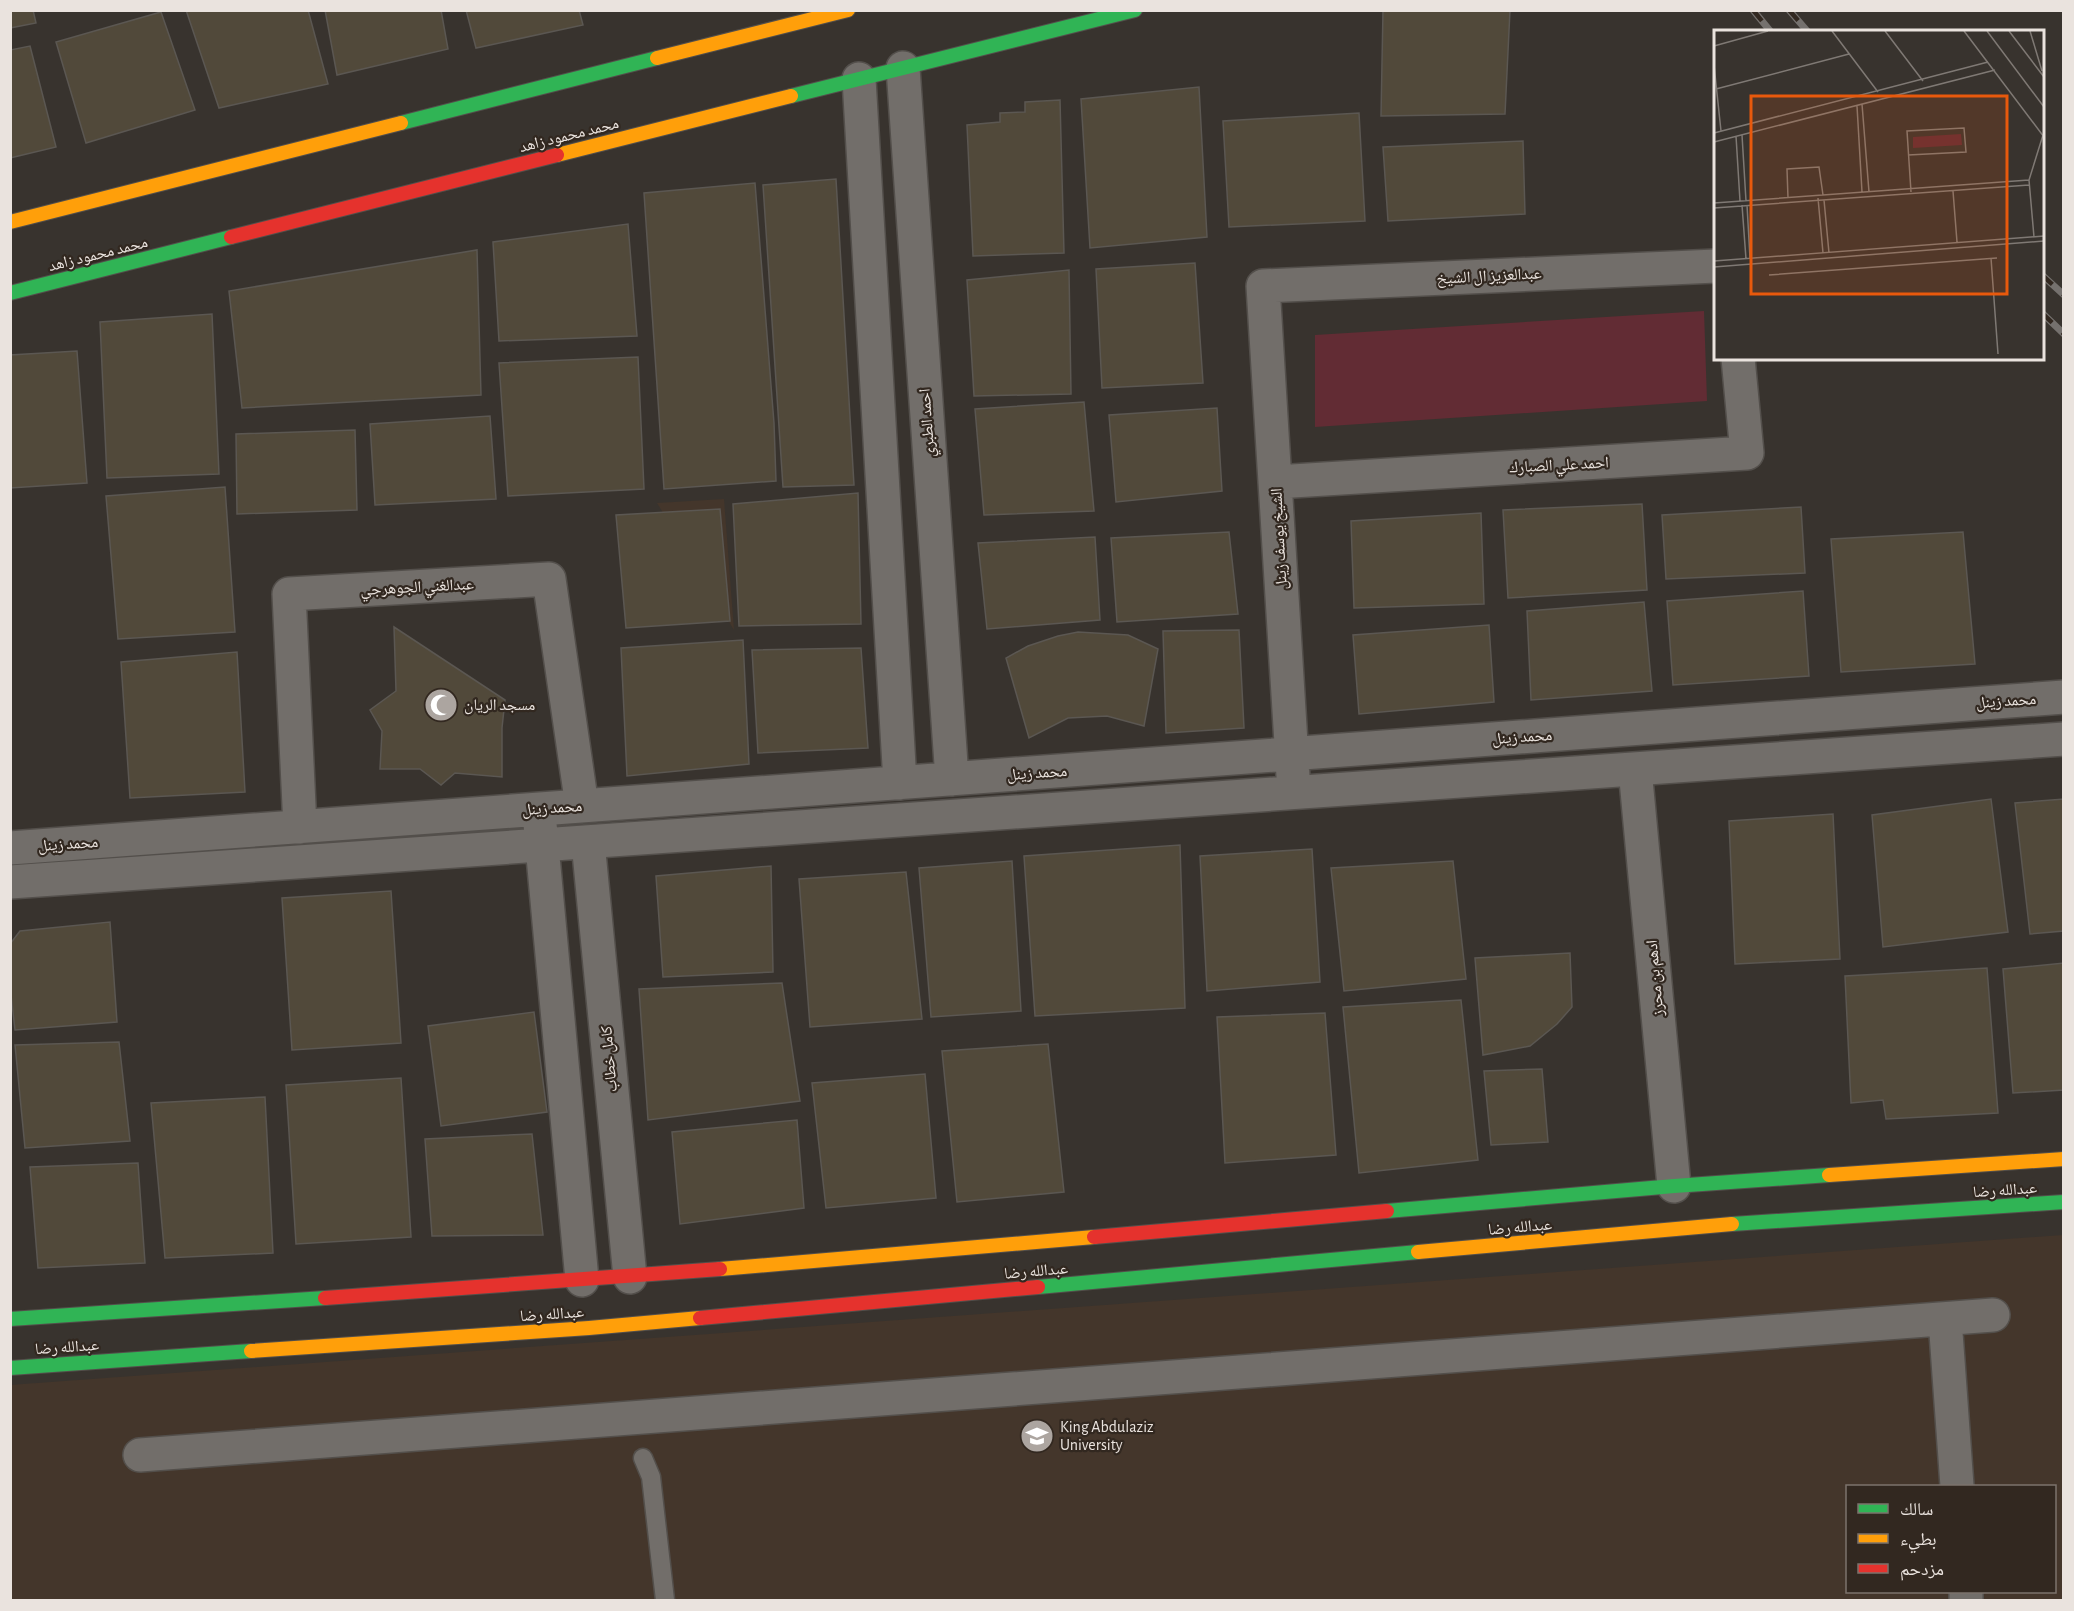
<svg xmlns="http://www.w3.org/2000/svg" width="2074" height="1611" font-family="'Alegreya Sans','Noto Naskh Arabic',sans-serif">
	<rect width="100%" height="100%" fill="#38332e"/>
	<path fill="#44362b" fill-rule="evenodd" d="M724 499 734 630 657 503Z
		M2063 1235V1600H11L10 1385ZM1848 1486H2054V1592H1848Z"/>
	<path fill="#622c34" d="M1704 311 1707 401 1315 427V335Z"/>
	<path fill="#51493a" stroke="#5b5752" stroke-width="1.5" d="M10 10H33L36 23 10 28Z
		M186 10H308L328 84 219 108Z
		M325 10H441L448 49 337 75Z
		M466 10H579L583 25 476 48Z
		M1383 10H1510L1505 114 1381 116Z
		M161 12 195 110 86 143 56 42Z
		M30 46 56 147 10 158V50Z
		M1199 87 1207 237 1090 248 1081 99Z
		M1060 100 1064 253 973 256 967 125 1000 122V113L1025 112V102Z
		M1359 113 1365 221 1229 227 1223 121Z
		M1523 141 1525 214 1388 221 1383 147Z
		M836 179 854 485 783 487 763 185Z
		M755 183 774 423 776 481 664 489 644 193Z
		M628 224 637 336 499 341 493 242Z
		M477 250 481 395 242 408 229 291Z
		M1195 263 1203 383 1102 388 1096 269Z
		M1069 270 1071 394 974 396 967 280Z
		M212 314 219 474 107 478 100 322Z
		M77 351 87 483 10 488V355Z
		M638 357 644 489 508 496 499 363Z
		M1084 402 1094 511 984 515 975 409Z
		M1217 408 1222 491 1116 502 1109 415Z
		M490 416 496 499 375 505 370 424Z
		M355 430 357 510 237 514 236 434Z
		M225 487 235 632 118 639 106 496Z
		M858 493 861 624 739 626 733 504Z
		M1642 504 1647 590 1508 598 1503 510Z
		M1801 507 1805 573 1666 579 1662 515Z
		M720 509 730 621 626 628 616 515Z
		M1481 513 1484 604 1354 608 1351 521Z
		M1229 532 1238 614 1117 622 1111 538Z
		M1963 532 1975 664 1841 672 1831 539Z
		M1095 537 1100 620 987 629 978 543Z
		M1803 591 1809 676 1673 685 1667 601Z
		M1644 602 1652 691 1531 700 1527 611Z
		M1489 625 1494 702 1359 714 1353 635Z
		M394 627 505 700 502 728V777L455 773 441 785 420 769H380L382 731 370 710 396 691Z
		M1239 630 1244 728 1166 733 1163 631Z
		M1078 632 1128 635 1158 649 1144 726 1107 716 1068 718 1029 738 1006 658 1028 646 1058 636Z
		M743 640 749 764 627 776 621 648Z
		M861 648 868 748 758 753 752 650Z
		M237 652 245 792 130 798 121 662Z
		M1991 799 2008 932 1883 947 1872 815Z
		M2064 799V931L2030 934 2015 803Z
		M1833 814 1840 959 1735 964 1729 821Z
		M1180 845 1185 1008 1035 1016 1024 856Z
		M1312 849 1320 982 1207 991 1200 856Z
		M1012 861 1021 1011 931 1017 919 868Z
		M1453 861 1466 979 1344 991 1331 868Z
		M771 866 773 972 663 977 656 876Z
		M906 872 922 1019 810 1027 799 879Z
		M391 891 401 1043 292 1050 282 898Z
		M110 922 117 1022 15 1030 10 986V944L20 931Z
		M1570 953 1572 1007 1557 1024 1530 1046 1483 1055 1475 958Z
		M2064 963V1090L2013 1093 2003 969Z
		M1987 968 1998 1113 1886 1119 1883 1100 1851 1103 1845 976Z
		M782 983 800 1101 648 1120 639 989Z
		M1461 1000 1478 1160 1359 1173 1343 1007Z
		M534 1012 547 1112 441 1126 428 1026Z
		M1325 1013 1336 1155 1225 1163 1217 1017Z
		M119 1042 130 1141 25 1148 15 1045Z
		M1048 1044 1064 1192 957 1202 942 1051Z
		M1542 1069 1548 1142 1491 1145 1484 1071Z
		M925 1074 936 1198 826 1208 812 1083Z
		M401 1078 411 1237 296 1244 286 1085Z
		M265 1097 273 1253 165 1258 151 1103Z
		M797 1120 804 1208 680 1224 672 1132Z
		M532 1134 543 1235 432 1236 425 1139Z
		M138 1163 145 1263 38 1268 30 1167Z"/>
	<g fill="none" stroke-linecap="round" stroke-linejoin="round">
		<g stroke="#534f4b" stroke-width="21">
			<path id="lane" d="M643 1458 651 1477 665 1600"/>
		</g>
		<g stroke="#534f4b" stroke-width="36">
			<path id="street" d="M903 68 952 779
				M859 79 900 783
				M1276 482 1747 453 1738 358
				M1635 769 1674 1186
				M1293 776 1263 286 1716 266
				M540 824 582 1280
				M300 827 289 594 549 579 582 806
				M588 842 630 1277
				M10 848 2064 697
				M10 882 2064 739
				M1945 1319 1957 1486
				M140 1455 1993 1315
				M1966 1592V1600"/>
		</g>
		<g stroke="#534f4b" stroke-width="16">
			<path id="fast" d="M791 96 1135 10
				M401 123 657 58
				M10 293 231 237
				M1387 1211 1674 1186 1829 1175
				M1732 1224 2064 1202
				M1038 1287 1418 1252
				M10 1319 325 1298
				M10 1368 251 1351"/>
		</g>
		<g stroke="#534f4b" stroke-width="16">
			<path id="slow" d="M657 58 848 10
				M557 155 791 96
				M10 222 401 123
				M1829 1175 2064 1159
				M1418 1252 1732 1224
				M720 1269 1094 1237
				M251 1351 589 1328 700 1318"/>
		</g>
		<g stroke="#534f4b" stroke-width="16">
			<path id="jam" d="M231 237 557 155
				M1094 1237 1387 1211
				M325 1298 720 1269
				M700 1318 1038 1287"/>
		</g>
		<use href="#lane" stroke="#726e6a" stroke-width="18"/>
		<use href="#street" stroke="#726e6a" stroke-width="33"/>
		<use href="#fast" stroke="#30b455" stroke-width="14"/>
		<use href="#slow" stroke="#ff9f0a" stroke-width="14"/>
		<use href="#jam" stroke="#e5322d" stroke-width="14"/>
		<g stroke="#75716e" stroke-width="7">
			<path id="rail" d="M1753 10 1771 32
				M1789 10 1808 32
				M2042 275 2064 295
				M2042 313 2064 334"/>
		</g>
		<use href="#rail" stroke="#322820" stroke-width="4.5" stroke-dasharray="14" stroke-linecap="butt"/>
	</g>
	<defs>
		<g id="mosque-disc" transform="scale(1.725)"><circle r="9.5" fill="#aca5a0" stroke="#322820"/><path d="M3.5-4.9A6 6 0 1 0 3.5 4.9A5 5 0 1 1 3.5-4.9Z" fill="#fff"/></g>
		<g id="university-disc" transform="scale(1.725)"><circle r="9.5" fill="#aca5a0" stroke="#322820"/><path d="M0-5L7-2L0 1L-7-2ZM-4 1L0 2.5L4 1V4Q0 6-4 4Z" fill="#fff"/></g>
	</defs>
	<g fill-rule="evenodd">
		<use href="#mosque-disc" x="441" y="705"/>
		<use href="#university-disc" x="1037" y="1436"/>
	</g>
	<g text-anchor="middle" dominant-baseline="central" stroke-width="4.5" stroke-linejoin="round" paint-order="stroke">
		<g font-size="16" fill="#eae3de" stroke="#322820">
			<text transform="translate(569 135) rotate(-14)">محمد محمود زاهد</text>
			<text transform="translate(98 254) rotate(-14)">محمد محمود زاهد</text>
			<text transform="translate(1489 276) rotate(-3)">عبدالعزيز ال الشيخ</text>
			<text transform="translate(927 423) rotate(-94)">احمد الطبري</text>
			<text transform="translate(1559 465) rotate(-3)">احمد علي الصبارك</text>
			<text transform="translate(1279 539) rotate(-93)">الشيخ يوسف زينل</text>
			<text transform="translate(417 587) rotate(-3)">عبدالغني الجوهرجي</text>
			<text transform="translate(2006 701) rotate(-4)">محمد زينل</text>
			<text transform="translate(1522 737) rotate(-4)">محمد زينل</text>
			<text transform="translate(1037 773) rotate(-4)">محمد زينل</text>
			<text transform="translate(552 808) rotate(-4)">محمد زينل</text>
			<text transform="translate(68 844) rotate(-4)">محمد زينل</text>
			<text transform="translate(1655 978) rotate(-95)">ادهم بن محرز</text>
			<text transform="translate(609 1059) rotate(-95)">كامل خطاب</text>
			<text transform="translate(2005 1190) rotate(-4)">عبدالله رضا</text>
			<text transform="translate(1520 1227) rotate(-5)">عبدالله رضا</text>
			<text transform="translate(1036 1271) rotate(-5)">عبدالله رضا</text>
			<text transform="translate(552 1314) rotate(-4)">عبدالله رضا</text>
			<text transform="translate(67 1347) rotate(-4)">عبدالله رضا</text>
		</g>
		<g font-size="16" fill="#eae3de" stroke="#322820" text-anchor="start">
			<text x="464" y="705">مسجد الريان</text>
			<text x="1060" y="1427">King Abdulaziz<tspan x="1060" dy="18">University</tspan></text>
		</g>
	</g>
	<g transform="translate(1714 30)">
		<rect width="330" height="330" fill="#38332e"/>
		<path d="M247 104 248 115 199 118V107Z" fill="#622c34"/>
		<path fill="none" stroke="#7f7974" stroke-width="1.5" d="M118 1 164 62M171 1 209 51M250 1 330 107M273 1 330 77M295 1 330 47M316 1 328 41M0 16 54 1M0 35 7 101M2 59 135 24M148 74 155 162M143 76 148 162M0 103 274 32M28 105 32 171M22 106 26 171M0 112 281 40M194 125 252 122 250 98 193 101 197 162M239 161 243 212M74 168 73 139 105 137 109 165M104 168 109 223M110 170 115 223M0 173 315 150M28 175 32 229M33 175 36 228M0 178 315 155M320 207 315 150 329 105M277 228 284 324M0 231 330 206M0 237 330 211M55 245 283 228"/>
		<path fill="#e8590c" fill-opacity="0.15" stroke="#e8590c" stroke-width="3" d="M37 66H293V264H37Z"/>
		<rect width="330" height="330" fill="none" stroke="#eae3de" stroke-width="3"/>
	</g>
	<rect width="2074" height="1611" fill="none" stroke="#eae3de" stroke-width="24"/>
	<rect x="1846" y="1485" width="210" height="108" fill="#322820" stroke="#7c736c" stroke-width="1.5"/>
	<rect x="1858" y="1504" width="30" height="9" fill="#30b455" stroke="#7c736c" stroke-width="1.5"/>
	<text x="1900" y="1515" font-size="18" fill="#eae3de">سالك</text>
	<rect x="1858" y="1534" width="30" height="9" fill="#ff9f0a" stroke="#7c736c" stroke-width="1.5"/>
	<text x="1900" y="1545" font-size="18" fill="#eae3de">بطيء</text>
	<rect x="1858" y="1564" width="30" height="9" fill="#e5322d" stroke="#7c736c" stroke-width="1.5"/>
	<text x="1900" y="1575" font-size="18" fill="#eae3de">مزدحم</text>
</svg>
